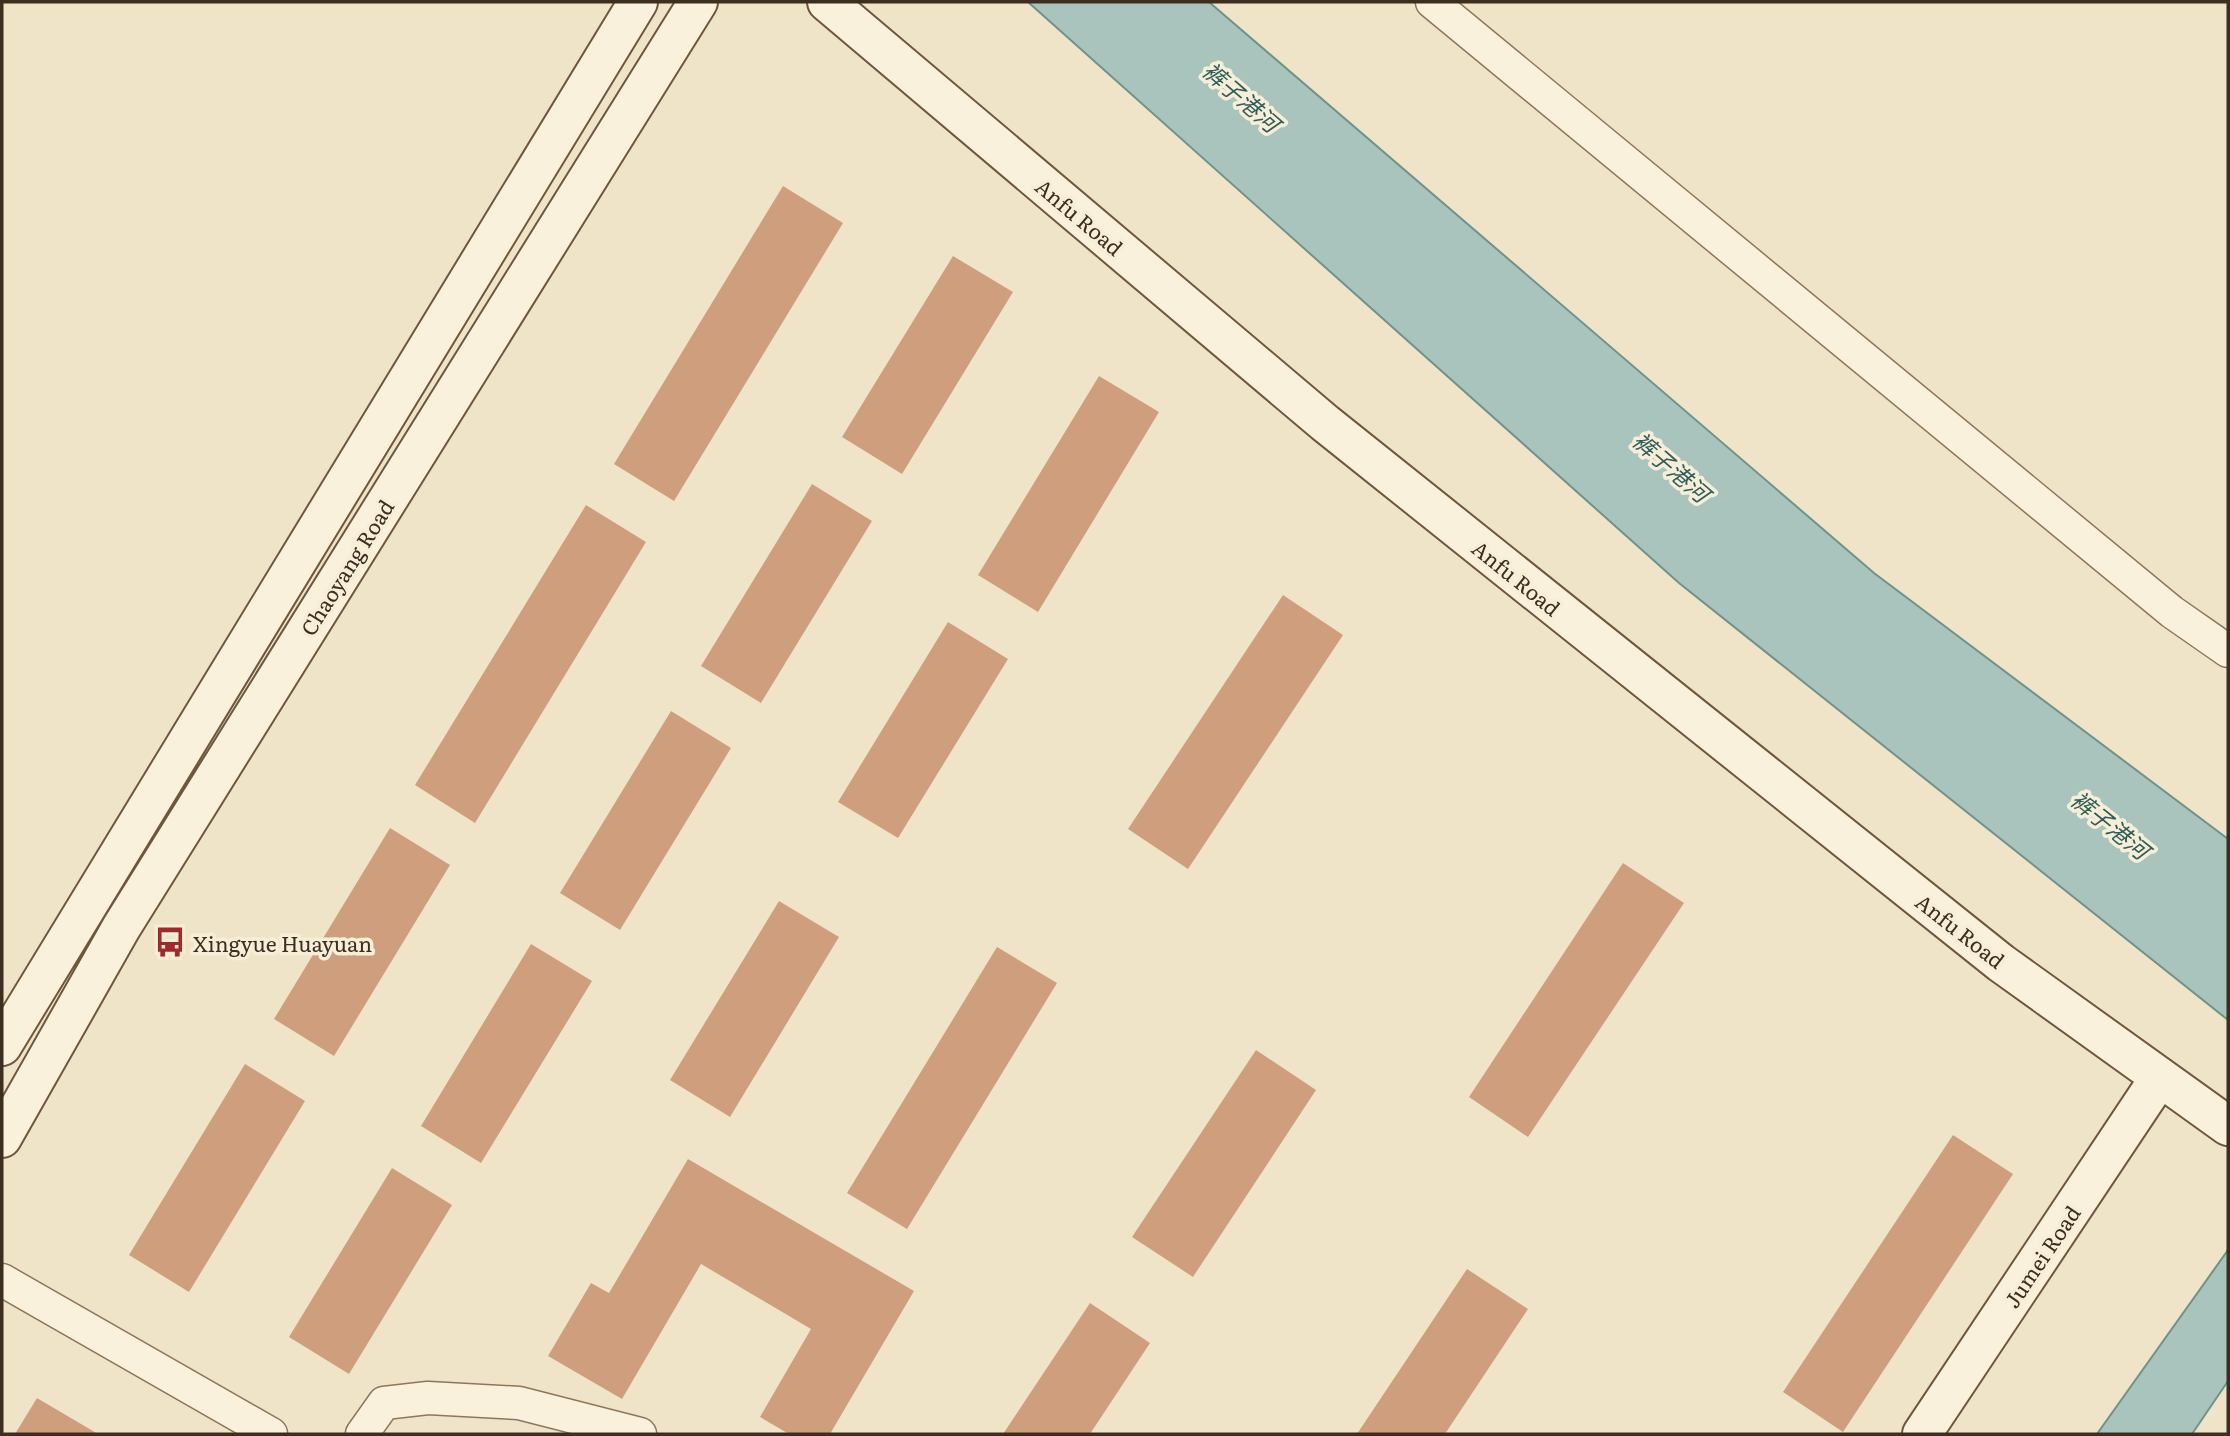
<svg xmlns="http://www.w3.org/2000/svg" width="2230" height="1436" font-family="Literata,'Noto Sans SC',serif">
	<rect width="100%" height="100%" fill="#f0e4c8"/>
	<path fill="#a9c4bc" stroke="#6f938a" stroke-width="2" d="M1028 2H1209L1874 573 2228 839V1020L1679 583Z
		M2228 1250V1381L2192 1434H2097Z"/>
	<path fill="#cf9f7d" d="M783 186 843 223 674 501 614 464Z
		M953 256 1013 292 902 474 842 437Z
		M1099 376 1159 412 1038 612 978 575Z
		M812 484 872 521 761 703 701 666Z
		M586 505 646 542 475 823 415 785Z
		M1283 595 1343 635 1188 869 1128 829Z
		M948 622 1008 659 898 838 838 802Z
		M671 711 731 748 620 930 560 893Z
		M390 828 450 865 334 1056 274 1019Z
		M1623 863 1684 903 1528 1137 1469 1097Z
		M779 901 839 937 730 1117 670 1080Z
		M531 944 592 981 481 1163 421 1126Z
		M997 947 1057 983 907 1229 847 1193Z
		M1256 1050 1316 1090 1193 1277 1132 1237Z
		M245 1064 305 1101 189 1292 129 1255Z
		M1953 1135 2013 1174 1843 1432 1783 1392Z
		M688 1159 914 1291 830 1434H789L760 1417 811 1329 701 1264 622 1399 548 1356 591 1283 609 1293Z
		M392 1168 452 1205 349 1374 289 1337Z
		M1467 1269 1528 1309 1445 1434H1357Z
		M1090 1303 1150 1343 1090 1434H1003Z
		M37 1398 98 1434H15Z"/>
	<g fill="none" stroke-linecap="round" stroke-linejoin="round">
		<g stroke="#8d765c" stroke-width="35">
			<path id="street" d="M1432 2 2172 612 2228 651
				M2 1280 271 1434
				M362 1434 384 1403 428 1398 519 1403 640 1434"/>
		</g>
		<g stroke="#6f573f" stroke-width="42">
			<path id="secondary" d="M827 2 1325 423 2001 963 2228 1126
				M2 1046 638 2
				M2 1138 121 928 698 2
				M1922 1434 2160 1077"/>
		</g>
		<use href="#street" stroke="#faf1dc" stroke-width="32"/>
		<use href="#secondary" stroke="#faf1dc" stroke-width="38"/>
	</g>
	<defs>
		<g id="bus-bare" transform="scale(2.415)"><path d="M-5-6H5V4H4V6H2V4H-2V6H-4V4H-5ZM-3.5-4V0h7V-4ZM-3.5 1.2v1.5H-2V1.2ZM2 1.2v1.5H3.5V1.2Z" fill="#9e2a2b" stroke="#f7eed8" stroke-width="2.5" paint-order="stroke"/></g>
	</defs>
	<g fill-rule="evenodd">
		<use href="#bus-bare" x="170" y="942"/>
	</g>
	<g text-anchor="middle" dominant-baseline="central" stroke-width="7" stroke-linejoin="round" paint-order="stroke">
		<g font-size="21" fill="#3d2e20" stroke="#f7eed8">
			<text transform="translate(1080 216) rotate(40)">Anfu Road</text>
			<text transform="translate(346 567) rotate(-58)">Chaoyang Road</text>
			<text transform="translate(1517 577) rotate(39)">Anfu Road</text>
			<text transform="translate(1961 930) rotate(38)">Anfu Road</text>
			<text transform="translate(2041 1256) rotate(-56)">Jumei Road</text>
		</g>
		<g font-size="21" fill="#3d2e20" stroke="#f7eed8" text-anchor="start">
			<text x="193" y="942">Xingyue Huayuan</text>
		</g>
		<g font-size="23" font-style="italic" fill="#2f5d5a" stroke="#f7eed8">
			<text transform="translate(1242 96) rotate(41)">裤子港河</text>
			<text transform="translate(1672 466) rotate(41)">裤子港河</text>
			<text transform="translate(2111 824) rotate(39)">裤子港河</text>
		</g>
	</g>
	<rect width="2230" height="1436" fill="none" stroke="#3d2e20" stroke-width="7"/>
</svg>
